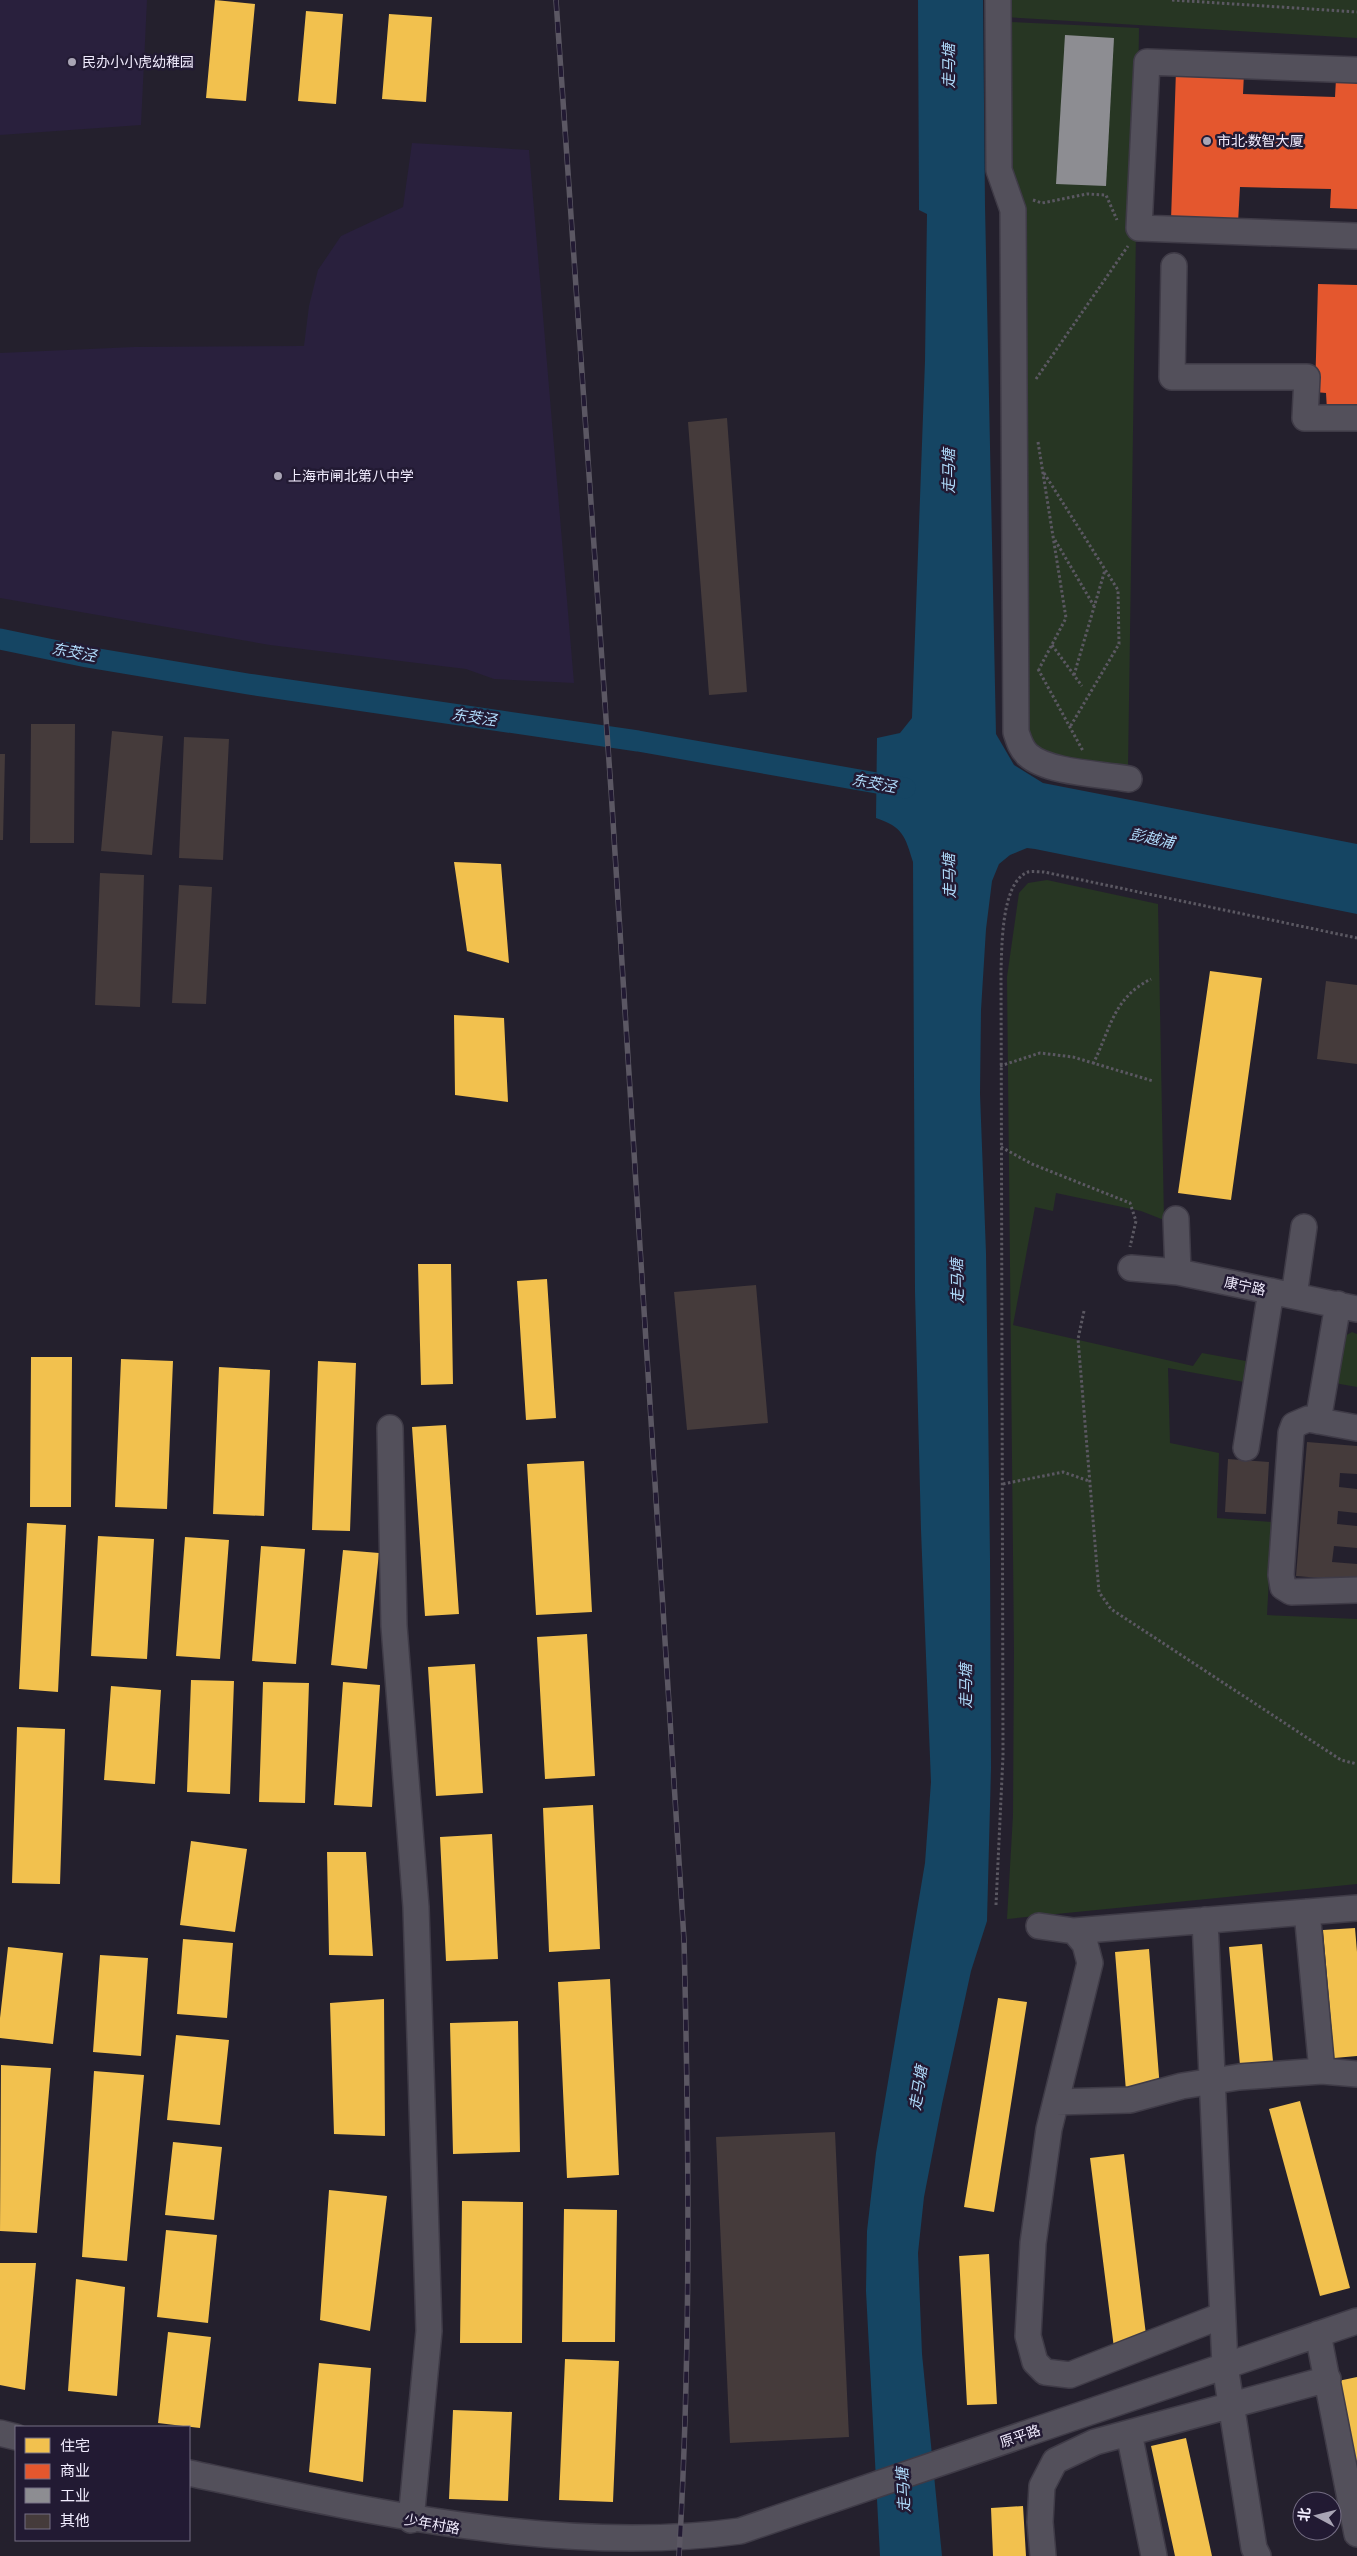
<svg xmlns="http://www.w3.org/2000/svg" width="1357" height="2556" font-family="'Space Grotesk','Noto Sans SC',sans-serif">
	<rect width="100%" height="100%" fill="#24202d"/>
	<path fill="#29203d" d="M0 0H147L141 125 0 135Z
		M412 143 529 150 574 683 494 679 466 669 270 645 0 598V353L134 347 304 346 309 306 318 270 341 236 403 207Z"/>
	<path fill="#273623" d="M987 0H1357V38L987 16Z
		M1010 22 1139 28 1128 768 1046 756 1029 735 1024 213 1011 166Z
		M1047 880 1158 904 1164 1220 1141 1211 1056 1193 1053 1211 1035 1207 1013 1325 1193 1366 1202 1353 1246 1361 1244 1382 1168 1368 1170 1443 1219 1453 1217 1518 1272 1522 1267 1615 1357 1619V1884L1007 1919 1013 1815 1014 1651 1007 977 1019 893 1028 883Z
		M1352 1332 1357 1334V1387L1340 1384 1334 1381 1343 1337Z"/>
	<path fill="#154563" d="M918 0H983L985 206 996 734 1014 765 1043 783 1357 844V914L1035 849 1027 848 1010 855 999 864 992 881 986 929 981 1010 980 1094 986 1253 990 1558 991 1768 987 1921 971 1971 942 2104 924 2197 918 2253 922 2354 942 2556H880L866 2291 867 2231 876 2153 925 1863 931 1782 921 1530 915 1292 913 862C905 836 903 827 876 818L877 738 900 733 912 718 925 361 927 214 919 210Z"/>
	<path fill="#f2c14e" d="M215 0 255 4 246 101 206 98Z
		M306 11 343 14 336 104 298 101Z
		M389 14 432 17 426 102 382 99Z
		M454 862 501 864 509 963 467 951Z
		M1210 971 1262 978 1231 1200 1178 1193Z
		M454 1015 504 1018 508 1102 455 1095Z
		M418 1264H451L453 1384 421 1385Z
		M547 1279 556 1418 526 1420 517 1281Z
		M31 1357H72L71 1507H30Z
		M121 1359 173 1361 167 1509 115 1507Z
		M318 1361 356 1363 350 1531 312 1530Z
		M219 1367 270 1370 264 1516 213 1514Z
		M446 1425 459 1614 425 1616 412 1427Z
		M584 1461 592 1612 536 1615 527 1464Z
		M27 1523 66 1525 58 1692 19 1689Z
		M98 1536 154 1539 147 1659 91 1656Z
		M185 1537 229 1540 220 1659 176 1656Z
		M261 1546 305 1549 296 1664 252 1661Z
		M343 1550 379 1553 367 1669 331 1665Z
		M587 1634 595 1776 545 1779 537 1637Z
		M475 1664 483 1793 436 1796 428 1667Z
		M191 1680 234 1681 230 1794 187 1792Z
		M263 1682 309 1683 305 1803 259 1802Z
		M343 1682 380 1685 372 1807 334 1805Z
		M111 1686 161 1690 155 1784 104 1780Z
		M17 1727 65 1729 60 1884 12 1883Z
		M593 1805 600 1949 549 1952 543 1808Z
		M492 1834 498 1959 446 1961 440 1837Z
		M191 1841 247 1849 235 1932 180 1925Z
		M327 1852H366L373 1956 329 1955Z
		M1355 1928 1357 1952V2056L1334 2058 1323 1930Z
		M183 1939 233 1943 227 2018 177 2014Z
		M1262 1944 1273 2061 1240 2065 1229 1947Z
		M8 1947 63 1953 53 2044 0 2038V2018Z
		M1149 1949 1160 2089 1126 2091 1115 1952Z
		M100 1955 148 1958 141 2056 93 2052Z
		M610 1979 619 2175 567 2178 558 1982Z
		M998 1998 1027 2002 994 2212 964 2207Z
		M384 1999 385 2136 334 2134 330 2003Z
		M518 2021 520 2152 453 2154 450 2023Z
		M176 2035 229 2040 220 2125 167 2120Z
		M1 2065 51 2068 37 2233 0 2231Z
		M94 2071 144 2075 127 2261 82 2257Z
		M1300 2101 1350 2288 1320 2296 1269 2109Z
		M173 2142 222 2147 214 2220 165 2215Z
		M1124 2154 1147 2343 1114 2348 1090 2158Z
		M329 2190 387 2196 370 2331 320 2320Z
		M462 2201 523 2202 522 2343H460Z
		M564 2209 617 2210 615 2342H562Z
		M166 2230 217 2235 208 2323 157 2317Z
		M989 2254 997 2404 967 2405 959 2256Z
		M0 2263H36L25 2390 0 2385Z
		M76 2279 125 2287 117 2396 68 2391Z
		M168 2332 211 2337 200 2428 158 2423Z
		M565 2359 619 2361 613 2502 559 2500Z
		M319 2363 371 2368 363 2482 309 2472Z
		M1357 2377V2464H1356L1338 2381Z
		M453 2410 512 2412 508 2501 449 2499Z
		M1186 2438 1212 2556H1175L1151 2446Z
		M1023 2506 1026 2556H993L991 2508Z"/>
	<path fill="#e4572e" d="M1176 70 1244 73 1243 94 1335 97 1336 79 1357 80V209L1330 208 1331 189 1240 187 1238 223 1171 220Z
		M1318 284 1357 285V412L1327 410 1326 393 1315 392Z"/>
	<path fill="#8d8d92" d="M1065 35 1114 38 1106 186 1056 184Z"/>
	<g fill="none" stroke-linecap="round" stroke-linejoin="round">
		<path stroke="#154563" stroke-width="21" d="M0 639 87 657 248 684 638 741 905 788"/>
	</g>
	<path fill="#453b3b" d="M727 418 747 692 709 695 688 422Z
		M31 724H75L74 843H30Z
		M112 731 163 736 152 855 101 851Z
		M184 737 229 739 223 860 179 858Z
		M0 754H5L3 840H0Z
		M100 873 144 875 140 1007 95 1005Z
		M179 885 212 887 206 1004 172 1003Z
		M1326 981 1357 985V1064L1317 1059Z
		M756 1285 768 1423 687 1430 674 1292Z
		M1307 1442 1357 1446V1474L1340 1473 1339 1487 1357 1489V1513L1338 1511 1337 1524 1357 1526V1548L1334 1546 1332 1562 1357 1564V1581L1296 1576Z
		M1228 1459 1269 1462 1266 1514 1225 1512Z
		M835 2132 849 2437 730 2443 716 2137Z"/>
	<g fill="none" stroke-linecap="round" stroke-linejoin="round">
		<g stroke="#3f3b47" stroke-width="28">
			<path id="minor" d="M998 0 999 170 1013 210 1016 732C1019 741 1021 749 1028 755 1048 773 1103 774 1129 779
				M1357 70 1147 62 1139 228 1357 236
				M1174 266 1172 377H1307L1305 418H1357
				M1176 1219 1178 1272
				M1131 1268 1178 1272 1357 1309
				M1294 1296 1304 1227
				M1318 1421 1338 1304
				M390 1428 394 1626 416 1907 429 2331 411 2520
				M1357 1428 1308 1419 1294 1425 1291 1433 1281 1575 1283 1587 1291 1592 1357 1590
				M1246 1448 1271 1291
				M1307 1912 1322 2071
				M1205 1920 1225 2366 1254 2548 1258 2556
				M1039 1926 1074 1931 1085 1944 1090 1963 1049 2129 1033 2243 1028 2336 1035 2362 1045 2372 1070 2375 1221 2316
				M1074 1931 1357 1908
				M1056 2102 1130 2100 1182 2086 1239 2077 1322 2071 1357 2074
				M1318 2334 1357 2534
				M0 2433 16 2437
				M1129 2433 1154 2556
				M189 2473C363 2510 562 2556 740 2531L1357 2321
				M1043 2556 1040 2522 1042 2486 1055 2461 1095 2442 1328 2379"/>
		</g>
		<path stroke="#5b5862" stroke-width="3" stroke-dasharray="2.5 2.5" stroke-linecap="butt" d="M1172 0 1357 12
			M1033 200 1042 203 1087 194 1106 195 1117 220
			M1036 379 1128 246
			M1038 442 1066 618 1039 669
			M1044 473 1118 590 1119 644 1070 727
			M1055 540 1094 606
			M1052 645 1082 686
			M1038 669 1083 751
			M1074 675 1105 570
			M1093 1064C1111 1028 1113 998 1151 979
			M1000 1066 1040 1053 1073 1057 1153 1081
			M1001 1147 1032 1164 1130 1203 1136 1221 1130 1247
			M1084 1311 1078 1339 1099 1592 1111 1609 1341 1760 1357 1764
			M1003 1484 1063 1472 1089 1481
			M996 1905 1003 1756 1001 970C1002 947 1001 882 1028 872 1032 871 1039 872 1044 872L1357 938"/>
		<use href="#minor" stroke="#53505b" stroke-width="25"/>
		<g stroke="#5b5763" stroke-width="5.5">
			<path id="rail" d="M556 0 611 790 684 1940C689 2146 691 2351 679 2556"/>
		</g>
		<use href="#rail" stroke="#221a33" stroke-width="4" stroke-dasharray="11" stroke-linecap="butt"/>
	</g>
	<g fill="#a9a5b5" stroke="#221a33" stroke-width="2">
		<circle cx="72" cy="62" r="5"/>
		<circle cx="1207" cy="141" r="5"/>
		<circle cx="278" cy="476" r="5"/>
	</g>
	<g text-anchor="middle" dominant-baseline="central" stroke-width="5" stroke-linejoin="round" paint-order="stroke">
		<g font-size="14" fill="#f1ecfe" stroke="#221a33" text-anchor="start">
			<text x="82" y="62">民办小小虎幼稚园</text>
			<text x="1217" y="141">市北·数智大厦</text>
			<text x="288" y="476">上海市闸北第八中学</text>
		</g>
		<g font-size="14" fill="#f1ecfe" stroke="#221a33">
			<text transform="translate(1245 1286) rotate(12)">康宁路</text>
			<text transform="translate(1020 2436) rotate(-19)">原平路</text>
			<text transform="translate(432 2524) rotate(10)">少年村路</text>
		</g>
		<g font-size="15" font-style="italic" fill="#b1ddfd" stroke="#221a33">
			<text transform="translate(948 66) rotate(-90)">走马塘</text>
			<text transform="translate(948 471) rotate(-90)">走马塘</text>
			<text transform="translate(74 652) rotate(10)">东茭泾</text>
			<text transform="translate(474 717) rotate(8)">东茭泾</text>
			<text transform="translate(874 783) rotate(10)">东茭泾</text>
			<text transform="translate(1152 838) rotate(12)">彭越浦</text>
			<text transform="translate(949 876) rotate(-91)">走马塘</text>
			<text transform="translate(957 1281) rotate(-91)">走马塘</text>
			<text transform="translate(965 1686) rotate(-90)">走马塘</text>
			<text transform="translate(918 2088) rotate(-81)">走马塘</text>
			<text transform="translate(903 2490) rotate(-93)">走马塘</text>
		</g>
	</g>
	<rect x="15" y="2426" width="175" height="115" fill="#221a33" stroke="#756e84"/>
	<rect x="25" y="2438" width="25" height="15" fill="#f2c14e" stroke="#756e84"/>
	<text x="60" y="2451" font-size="15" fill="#f1ecfe">住宅</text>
	<rect x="25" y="2464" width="25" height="15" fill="#e4572e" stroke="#756e84"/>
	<text x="60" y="2476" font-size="15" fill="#f1ecfe">商业</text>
	<rect x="25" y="2488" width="25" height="15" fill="#8d8d92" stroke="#756e84"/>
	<text x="60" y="2501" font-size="15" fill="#f1ecfe">工业</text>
	<rect x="25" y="2514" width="25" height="15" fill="#453b3b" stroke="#756e84"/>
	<text x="60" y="2526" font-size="15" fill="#f1ecfe">其他</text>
	<g transform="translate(1317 2516) rotate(277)"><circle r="24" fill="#221a33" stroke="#756e84"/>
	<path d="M0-4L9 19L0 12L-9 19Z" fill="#a9a5b5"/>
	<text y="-8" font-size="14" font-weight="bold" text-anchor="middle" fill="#f1ecfe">北</text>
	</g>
</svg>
